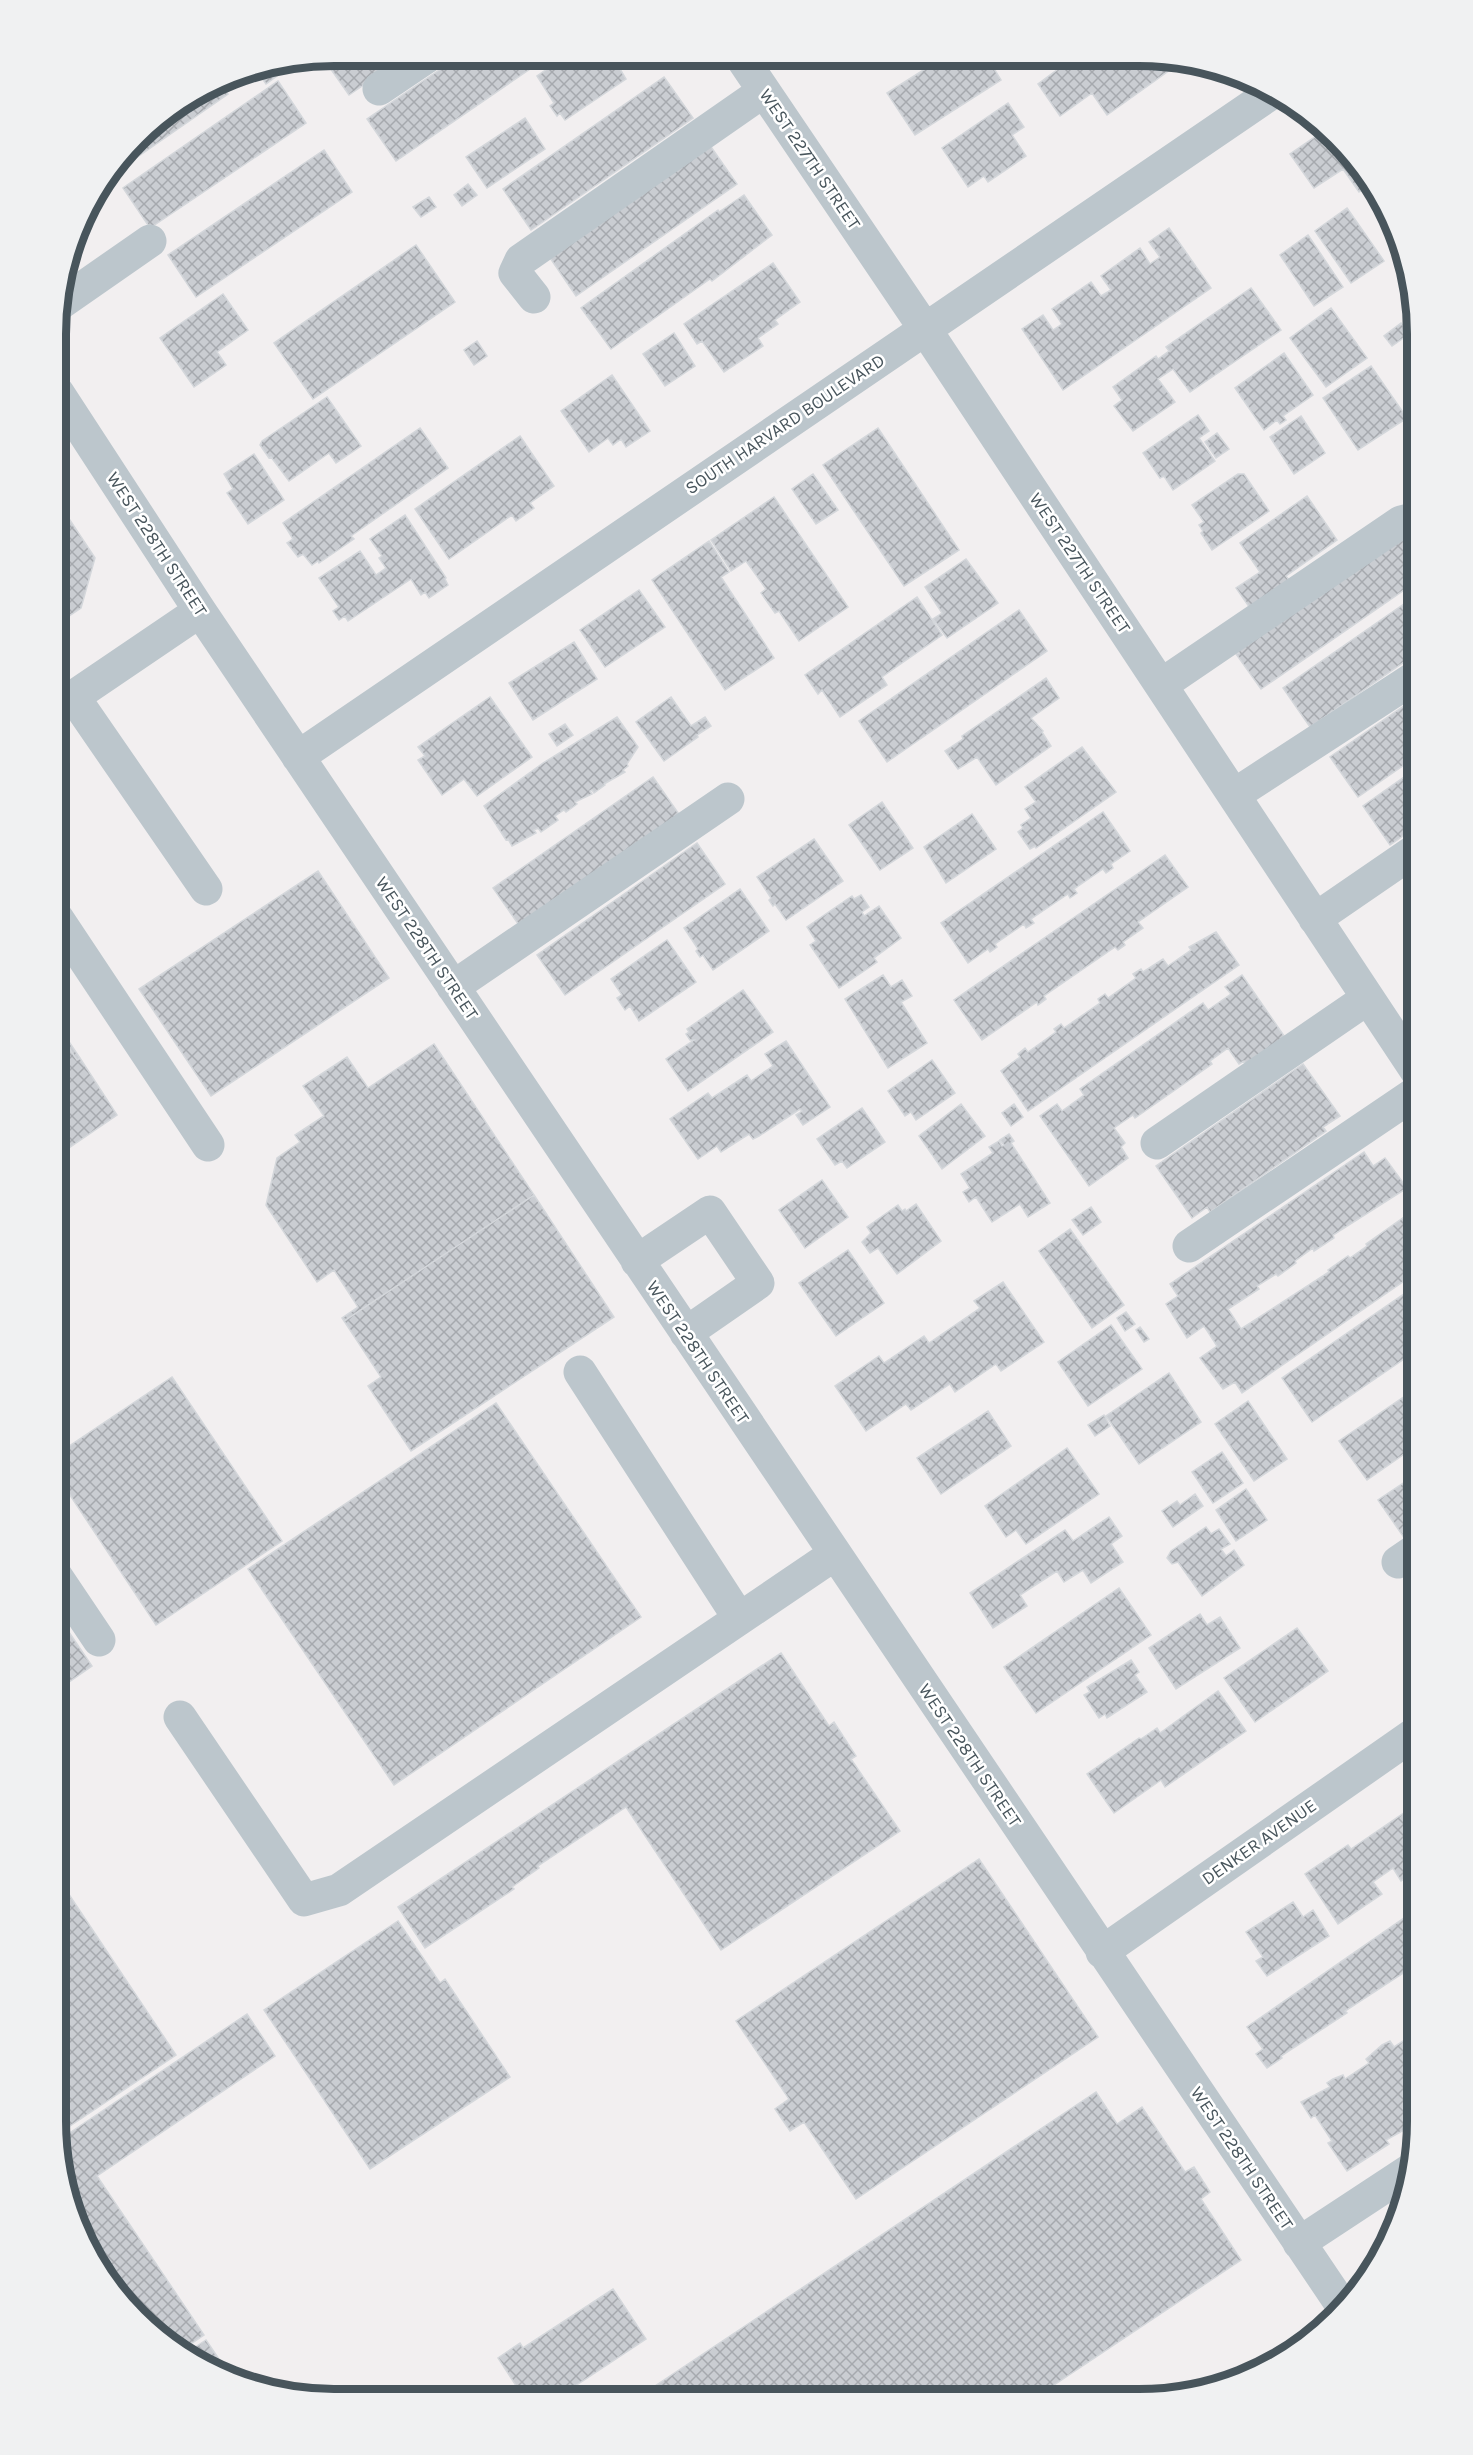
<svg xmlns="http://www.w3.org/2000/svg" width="1473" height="2455" font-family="Karla,sans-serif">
	<defs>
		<pattern id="building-cross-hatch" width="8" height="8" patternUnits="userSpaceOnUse" patternTransform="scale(1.5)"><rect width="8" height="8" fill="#cacdd2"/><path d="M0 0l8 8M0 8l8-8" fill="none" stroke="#a6a9ae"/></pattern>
	</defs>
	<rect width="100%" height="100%" fill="#f2eff0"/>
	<path fill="url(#building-cross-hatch)" stroke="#d4d7db" stroke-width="1.5" d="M334 56H406L349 95 323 58Z
		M460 56H549L396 161 367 119Z
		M566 56H620L623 61 617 64 626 79 565 120 560 113 557 116 550 106 554 103 537 76Z
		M944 57H987L1001 80 915 135 887 93Z
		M1073 58H1168L1174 67 1107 115 1092 93 1060 116 1038 84Z
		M295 63 266 84 257 71Z
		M664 77 693 118 531 230 503 189Z
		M278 81 306 123 150 228 123 188Z
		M219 82 228 94 113 174 150 125Z
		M1008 103 1024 127 1012 135 1026 156 988 182 984 176 968 187 942 148Z
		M525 118 545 149 487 188 466 157Z
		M1325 130 1360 165 1371 184 1359 192 1343 169 1314 188 1290 154Z
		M709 144 737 184 576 296 548 255Z
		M324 150 352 192 196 297 168 255Z
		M468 184 477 195 462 206 454 195Z
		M744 195 772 235 712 281 710 279 611 349 581 308 718 210 719 212Z
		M429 197 436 207 421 217 413 207Z
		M1347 208 1384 261 1351 283 1315 231Z
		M1169 228 1211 288 1063 390 1022 329 1043 315 1053 330 1062 324 1052 309 1091 282 1101 296 1111 290 1101 276 1140 248 1150 264 1160 257 1149 242Z
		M1308 235 1343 287 1314 306 1280 255Z
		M416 245 455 302 313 399 274 343Z
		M773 263 800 302 775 320 778 324 758 338 763 346 724 372 702 341 697 344 684 324Z
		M1251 288 1281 330 1190 392 1173 369 1158 379 1175 402 1133 431 1114 406 1122 400 1113 387 1156 356 1158 359 1169 351 1166 347Z
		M223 294 248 330 217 352 226 365 194 387 160 338Z
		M1331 308 1367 358 1326 387 1290 338Z
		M1401 323 1409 334 1392 346 1384 336Z
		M674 333 695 366 665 386 643 354Z
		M477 341 487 356 474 365 464 350Z
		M1284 353 1313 395 1283 416 1286 420 1280 424 1277 420 1264 430 1235 388Z
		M1371 366 1407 418 1358 450 1323 398Z
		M612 375 650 431 626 447 621 439 613 445 608 438 589 452 561 411Z
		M327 397 361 446 336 463 329 453 289 481 271 457 269 458 260 445 262 441Z
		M1198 415 1209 431 1199 438 1215 461 1173 490 1164 476 1160 478 1143 453Z
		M1301 416 1325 453 1294 474 1270 437Z
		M420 428 448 468 351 536 354 539 319 563 318 561 312 565 303 554 298 557 287 543 293 539 283 523Z
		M878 428 959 550 904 586 823 465Z
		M1217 433 1229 449 1216 458 1205 442Z
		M520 436 554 486 530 503 534 508 516 521 512 515 449 559 415 509Z
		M254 454 284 500 248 524 227 493 233 489 224 474Z
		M813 474 838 510 816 524 792 489Z
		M1238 474H1244L1269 511 1212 550 1201 533 1203 531 1199 525 1204 522 1192 505Z
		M1307 496 1337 540 1286 576 1292 584 1252 611 1236 588 1260 572 1240 543Z
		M774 497 848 607 799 641 779 611 775 613 761 593 766 589 746 561 731 571 711 540Z
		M58 502 95 558 81 608 57 624Z
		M405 515 446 578 445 579 448 585 429 598 425 592 421 595 411 579 348 621 345 616 339 620 333 611 339 607 319 578 360 551 376 575 386 568 379 558 382 556 370 539Z
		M1398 531 1417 559V581L1261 689 1236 654 1239 653 1234 645Z
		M709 541 729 572 721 577 774 658 725 690 652 580Z
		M966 559 998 603 947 638 933 619 942 613 925 587Z
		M639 590 665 627 605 667 580 630Z
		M1417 595V653L1310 727 1283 688Z
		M917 597 942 635 882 677 887 685 840 717 822 690 818 694 805 675Z
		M1019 610 1047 651 887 762 859 721Z
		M574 642 597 679 533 720 509 683Z
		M1046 678 1059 698 1031 718 1043 731 1042 732 1051 746 996 785 977 757 958 769 945 751 963 739 962 736Z
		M490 697 532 757 477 796 464 779 442 795 418 760 425 756 418 747Z
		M671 697 691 726 705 717 711 726 697 735 698 737 664 761 636 722Z
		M1417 697V756L1358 797 1330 757Z
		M617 717 638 747 627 764 628 766 623 770 625 772 604 784 605 785 594 793 592 790 590 791 592 794 575 802 577 804 566 812 564 810 555 816 558 820 541 832 538 828 534 830 536 833 512 846 508 839 506 840 484 806 543 763Z
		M565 724 573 735 557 746 549 734Z
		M1082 747 1116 792 1036 848 1035 846 1030 849 1018 832 1023 828 1021 825 1031 818 1025 809 1036 802 1025 787Z
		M1417 768V826L1390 845 1363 806Z
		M653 777 681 817 521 928 493 888Z
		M882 802 913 848 880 870 849 825Z
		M1103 812 1130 851 1111 864 1113 868 1106 873 1103 869 1074 889 1077 893 1070 898 1068 894 1031 919 1034 923 1026 928 1024 924 995 944 997 947 990 952 988 949 968 963 941 923Z
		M972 814 996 849 946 883 924 847Z
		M814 839 843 881 786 920 775 904 773 906 769 900 771 898 757 877Z
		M697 843 725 884 565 995 537 955Z
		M1165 855 1188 887 1138 922 1143 928 1123 942 1125 945 1118 950 1115 947 1044 996 1046 999 1038 1005 1037 1002 982 1040 954 1000Z
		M1417 869V885L1410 875Z
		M318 871 389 978 211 1096 139 989Z
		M740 889 769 931 713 970 703 955 700 957 696 951 698 949 684 928Z
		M861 895 869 907 862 912 864 916 879 906 901 938 874 958 877 962 839 988 810 945 816 941 807 927 852 896 854 899Z
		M1216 932 1239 965 1028 1111 1001 1071 1020 1057 1018 1054 1025 1048 1028 1052 1056 1032 1054 1029 1061 1024 1064 1028 1100 1003 1098 999 1105 994 1108 998 1136 978 1133 974 1141 969 1143 972 1163 959 1168 966 1191 950 1189 947Z
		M667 940 696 982 639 1021 630 1006 625 1010 617 998 622 995 611 979Z
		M883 975 891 987 902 980 912 996 901 1002 927 1043 888 1068 845 999Z
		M1242 975 1291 1046 1253 1073 1244 1061 1239 1064 1228 1048 1210 1061 1212 1064 1135 1118 1133 1115 1114 1128 1125 1143 1121 1147 1128 1158 1089 1186 1040 1116 1057 1104 1062 1111 1084 1095 1080 1089 1203 1003 1208 1010 1231 994 1225 987Z
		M743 990 773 1032 688 1091 666 1059 694 1040H690L686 1034 689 1032 687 1029Z
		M57 1024 80 1058 77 1060 57 1030Z
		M57 1030 77 1060 80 1058 117 1115 57 1156Z
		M786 1041 830 1107 803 1125 796 1115 802 1111 800 1109 759 1136 753 1139 749 1134 721 1152 717 1146 698 1159 670 1119 708 1093 712 1098 747 1075 751 1081 773 1066 765 1054Z
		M434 1044 534 1195 344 1321 342 1318 358 1307 334 1270 317 1282 266 1205 277 1158 300 1142 295 1135 324 1116 303 1086 347 1057 368 1088Z
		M932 1060 955 1093 916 1120 911 1112 905 1116 888 1091Z
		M1303 1064 1340 1116 1323 1127 1326 1131 1210 1212 1207 1207 1192 1218 1156 1166Z
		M961 1104 985 1136 942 1169 919 1136Z
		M1014 1104 1023 1117 1011 1126 1002 1113Z
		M862 1108 885 1142 847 1168 842 1161 835 1165 817 1139Z
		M1009 1134 1014 1141 1011 1143 1050 1203 1028 1217 1020 1204 992 1222 976 1197 969 1202 963 1192 970 1188 961 1174 993 1153 989 1147 999 1141 1002 1146 1004 1145 1000 1140Z
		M1364 1152 1373 1166 1385 1158 1407 1188 1333 1235 1334 1238 1314 1251 1313 1248 1295 1261 1296 1263 1278 1276 1276 1274 1257 1286 1259 1289 1228 1309 1241 1329 1329 1272 1328 1270 1348 1256 1350 1258 1367 1246 1366 1244 1417 1208V1272L1242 1393 1235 1382 1223 1389 1200 1358 1217 1346 1204 1326 1187 1338 1166 1304 1178 1296 1170 1284Z
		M822 1180 848 1217 805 1248 779 1210Z
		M534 1195 614 1317 411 1451 368 1386 381 1377 344 1321Z
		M916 1204 941 1241 897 1274 878 1248 870 1253 862 1242 871 1233 867 1227 898 1205 902 1211 905 1209 906 1211Z
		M1091 1207 1101 1222 1083 1235 1072 1220Z
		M1070 1229 1124 1305 1092 1328 1039 1251Z
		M848 1250 884 1303 836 1336 799 1283Z
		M1003 1282 1044 1342 1001 1371 996 1364 955 1392 950 1384 911 1410 906 1404 866 1431 835 1386 879 1356 884 1363 924 1336 929 1343 980 1308 974 1301Z
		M1417 1285V1350L1312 1422 1282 1378Z
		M1126 1312 1135 1324 1125 1331 1117 1318Z
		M1111 1325 1142 1369 1088 1406 1058 1362Z
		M1140 1327 1149 1339 1144 1342 1136 1330Z
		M1169 1373 1201 1422 1139 1464 1106 1416Z
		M172 1377 282 1541 156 1625 56 1474V1455Z
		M1417 1388V1445L1367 1480 1339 1441Z
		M1248 1401 1287 1459 1254 1481 1215 1424Z
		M496 1403 641 1617 394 1785 248 1569Z
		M988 1411 1011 1446 941 1494 917 1458Z
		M1104 1415 1110 1426 1095 1436 1088 1425Z
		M1067 1448 1099 1494 1026 1544 1016 1530 1006 1537 985 1506Z
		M1222 1452 1243 1483 1213 1503 1192 1472Z
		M1417 1474V1531L1405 1539 1378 1500Z
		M1246 1489 1267 1520 1236 1541 1216 1510Z
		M1195 1494 1203 1506 1173 1527 1162 1511 1177 1501 1180 1505Z
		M1109 1517 1122 1536 1111 1544 1123 1562 1091 1583 1083 1570 1064 1582 1057 1571 1020 1595 1027 1606 993 1628 970 1593 1065 1530 1073 1541Z
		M1206 1527 1211 1534 1219 1529 1230 1544 1221 1549 1226 1556 1234 1550 1244 1565 1202 1596 1178 1562 1172 1564 1167 1558 1171 1551Z
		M1119 1588 1151 1635 1036 1713 1004 1667Z
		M56 1613 92 1666 56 1691Z
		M1200 1614 1207 1625 1220 1617 1240 1648 1176 1689 1149 1648Z
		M1297 1628 1328 1671 1255 1722 1224 1678Z
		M781 1653 829 1726 834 1722 856 1756 851 1759 900 1831 721 1950 626 1807 538 1866 539 1868 512 1887 514 1889 425 1948 398 1907Z
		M1131 1660 1139 1672 1135 1675 1147 1692 1107 1718 1105 1714 1099 1718 1084 1695 1090 1692 1087 1687Z
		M1218 1691 1246 1731 1165 1787 1161 1780 1114 1813 1087 1774 1139 1738 1141 1739 1157 1728 1160 1733Z
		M1417 1804V1870L1401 1881 1393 1868 1373 1882 1382 1894 1338 1924 1305 1874 1348 1845 1351 1849Z
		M979 1859 1098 2037 856 2199 804 2122 790 2131 775 2109 789 2099 736 2021Z
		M56 1875 176 2055 58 2134 56 2121Z
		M1293 1902 1303 1917 1313 1910 1329 1936 1267 1976 1256 1961 1263 1957 1246 1932Z
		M1417 1909V1961L1410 1966 1411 1968 1345 2011 1347 2013 1281 2056 1282 2058 1267 2068 1256 2054 1263 2049 1247 2027Z
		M398 1921 440 1983 445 1979 510 2077 370 2169 264 2010Z
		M247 2014 275 2056 97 2176 204 2335 180 2351 164 2342 113 2290 77 2227 59 2140Z
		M1417 2032V2125L1415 2127 1412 2122 1405 2126 1406 2129 1386 2140 1389 2144 1347 2171 1328 2143 1332 2141 1315 2115 1311 2118 1301 2102 1330 2087 1327 2083 1333 2079 1343 2075 1345 2079 1369 2063 1366 2059 1382 2045 1390 2041 1394 2047Z
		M1096 2092 1117 2124 1142 2107 1185 2172 1194 2167 1210 2192 1201 2199 1241 2260 1033 2399 637 2398Z
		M613 2289 646 2339 557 2398H524L498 2358 520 2343 523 2348Z
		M206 2340 233 2380 185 2354Z"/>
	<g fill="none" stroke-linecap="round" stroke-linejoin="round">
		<path stroke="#bcc6cc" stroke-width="33" d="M741 57 925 329 1417 1072
			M379 89 428 56
			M534 297 515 273 521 260 764 91
			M58 305 150 241
			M58 393 200 611 1343 2307
			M1161 685 1401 522 1409 520 1417 533
			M73 696 206 889
			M57 708 200 611
			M298 757 1273 92
			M1234 795 1417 676
			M57 918 208 1145
			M1315 919 1417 849
			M453 987 728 799
			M1157 1143 1368 998
			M1189 1246 1417 1092
			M637 1261 710 1212 758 1283 686 1333
			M580 1372 739 1618
			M1398 1562 1417 1549
			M56 1576 99 1640
			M180 1717 304 1900 339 1890 835 1554
			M1102 1952 1417 1732
			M1299 2243 1410 2170"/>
	</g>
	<g text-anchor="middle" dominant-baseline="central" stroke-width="5" stroke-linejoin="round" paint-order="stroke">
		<g font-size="18" fill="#48555c" stroke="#fff">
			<text transform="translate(810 159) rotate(56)">WEST 227TH STREET</text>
			<text transform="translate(785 424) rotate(-34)">SOUTH HARVARD BOULEVARD</text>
			<text transform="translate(157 544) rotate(57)">WEST 228TH STREET</text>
			<text transform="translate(1080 563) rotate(56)">WEST 227TH STREET</text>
			<text transform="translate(427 948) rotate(56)">WEST 228TH STREET</text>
			<text transform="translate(698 1352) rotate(56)">WEST 228TH STREET</text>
			<text transform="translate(970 1755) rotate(56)">WEST 228TH STREET</text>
			<text transform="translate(1259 1842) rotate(-35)">DENKER AVENUE</text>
			<text transform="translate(1242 2158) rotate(56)">WEST 228TH STREET</text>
		</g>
	</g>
	<path d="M0 0H1473V2455H0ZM334 66H1139A268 268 0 0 1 1407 334V2121A268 268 0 0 1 1139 2389H334A268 268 0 0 1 66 2121V334A268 268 0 0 1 334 66Z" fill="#f0f1f2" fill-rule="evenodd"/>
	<path fill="none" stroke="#48555c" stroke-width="8" d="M334 66H1139A268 268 0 0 1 1407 334V2121A268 268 0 0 1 1139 2389H334A268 268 0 0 1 66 2121V334A268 268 0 0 1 334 66Z"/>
</svg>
